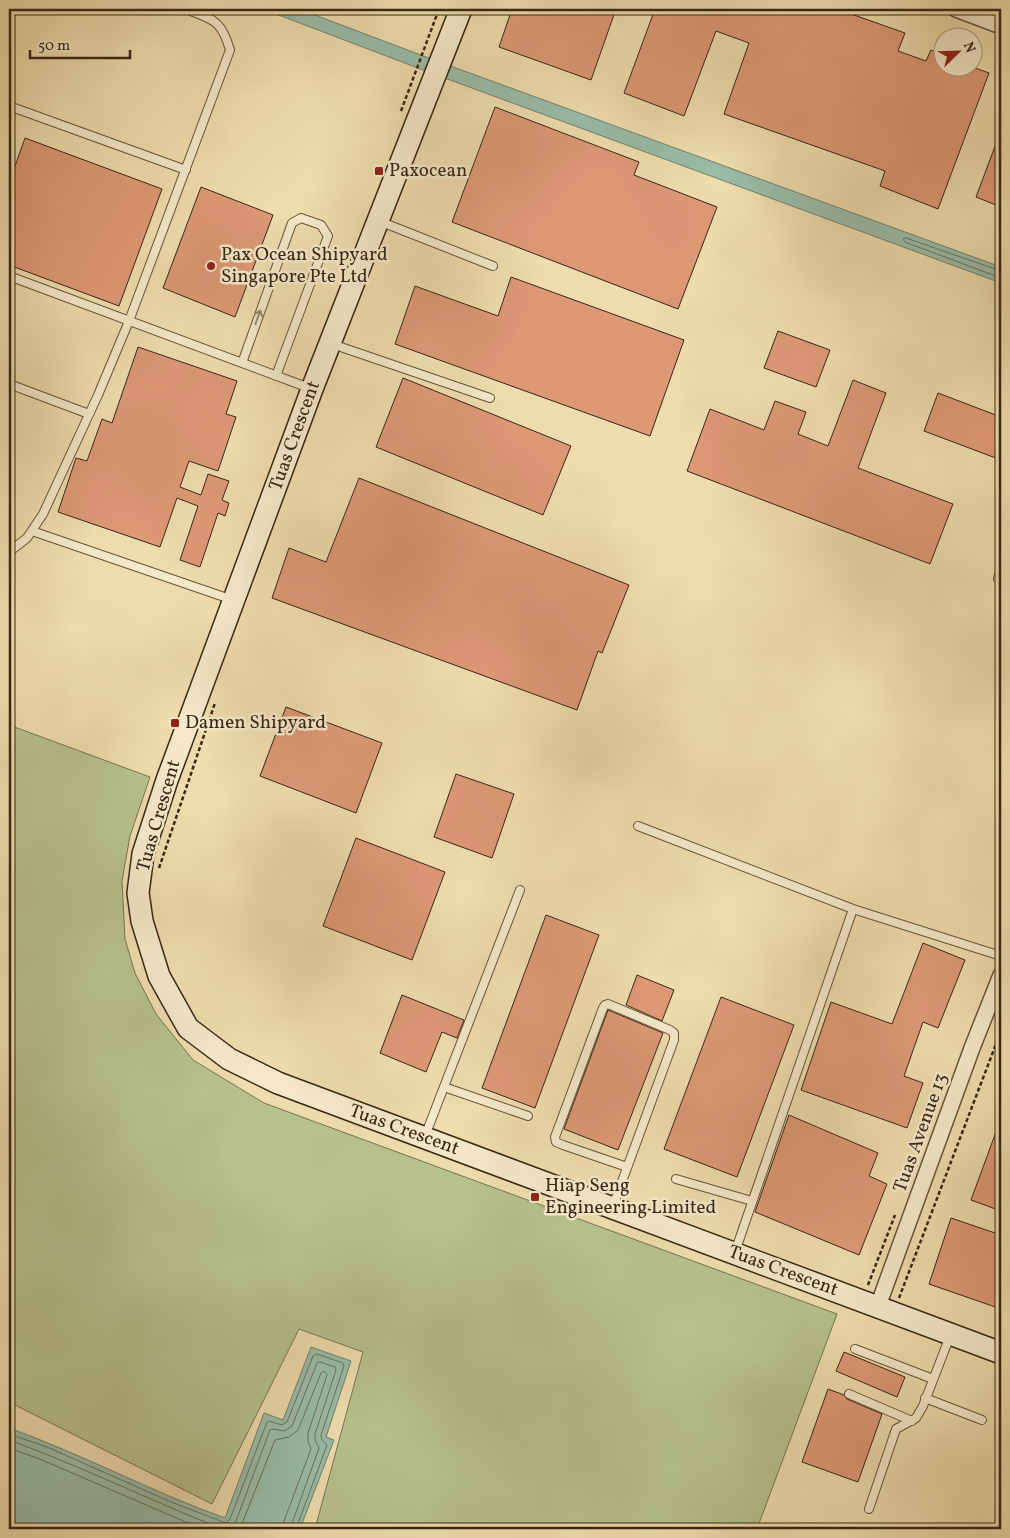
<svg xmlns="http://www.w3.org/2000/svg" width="1010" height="1538" font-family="Vollkorn,serif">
	<rect width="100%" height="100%" fill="#eedcac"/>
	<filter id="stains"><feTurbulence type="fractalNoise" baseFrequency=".004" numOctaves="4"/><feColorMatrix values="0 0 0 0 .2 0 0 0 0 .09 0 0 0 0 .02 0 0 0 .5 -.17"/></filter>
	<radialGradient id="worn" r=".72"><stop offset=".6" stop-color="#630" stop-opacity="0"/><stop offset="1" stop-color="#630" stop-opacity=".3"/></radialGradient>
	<path fill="#b6c18c" stroke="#777450" d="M9 725 150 777 130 836 122 881 125 939 135 973 156 1014 193 1060 264 1103 837 1314 757 1529H315L363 1352 299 1329 212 1504 9 1402Z"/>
	<path fill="#99bca8" stroke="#72806d" d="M263 9H299L426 57 1001 267V283L423 70Z
		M311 1347 351 1361 326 1437 334 1440 300 1529 293 1528 292 1529H9V1428C82 1454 152 1492 225 1518L264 1413 283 1420Z"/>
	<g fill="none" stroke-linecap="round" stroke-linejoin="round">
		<path stroke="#68725e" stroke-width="1" d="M1001 271 906 238 903 239 905 242 1001 278
			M9 1434 47 1447 171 1502 226 1523 230 1519 267 1422 269 1421 282 1425 287 1422 313 1356 317 1354 343 1363 344 1366 321 1435 322 1440 327 1445 296 1529
			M9 1440C81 1466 149 1500 220 1528L228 1529 236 1521 270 1430 273 1429 284 1431 292 1426 317 1363 320 1362 335 1367 336 1370 315 1434V1440L319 1448 290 1529
			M9 1448 42 1460 202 1529
			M240 1529 275 1440 289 1437 298 1430 321 1373 324 1371 327 1375 308 1433V1441L311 1449 284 1521 282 1529"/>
	</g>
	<path fill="#dd9876" stroke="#382715" d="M512 9H616L591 80 499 47Z
		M655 9H837L905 33 898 51 926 61 931 50 942 55V68H975L989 73 938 209 880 186 885 171 724 114 749 43 716 31 684 116 624 93Z
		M495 107 639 162 634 175 717 207 678 309 452 222Z
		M1000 133H1001V207L976 197Z
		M25 138 162 189 119 306 9 265V183Z
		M201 187 273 215 235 317 163 288Z
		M511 277 684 340 650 436 395 344 415 286 498 316Z
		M778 331 830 350 816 387 764 368Z
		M138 347 237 381 226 414 236 417 218 471 189 461 180 487 201 495 208 474 229 481 222 500 229 503 225 516 218 513 200 567 180 560 198 506 177 498 160 547 58 512 76 458 87 461 102 419 112 423Z
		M403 378 571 446 543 515 376 447Z
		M853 380 886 393 858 468 953 504 930 564 687 471 710 409 764 430 775 401 806 412 798 434 828 446Z
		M938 393 1001 417V460L924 431Z
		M359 478 629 585 602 653 598 651 577 710 272 598 289 548 326 562Z
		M286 707 382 743 356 813 260 776Z
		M456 774 514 794 492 858 434 837Z
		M356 838 445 872 412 960 323 926Z
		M546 915 599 935 535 1108 482 1088Z
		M923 943 965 960 938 1028 923 1022 904 1076 923 1083 907 1128 801 1090 831 1002 892 1024Z
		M637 975 674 990 662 1021 626 1005Z
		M402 995 464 1020 457 1038 442 1032 426 1072 380 1053Z
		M721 997 794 1025 737 1177 664 1149Z
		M608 1010 663 1033 618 1150 564 1129Z
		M789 1115 878 1153 869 1176 887 1184 859 1255 755 1212Z
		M1000 1121H1001V1211L971 1200Z
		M951 1218 1001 1235V1309L929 1284Z
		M844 1352 905 1377 897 1397 836 1371Z
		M828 1389 844 1395 847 1399 882 1414 858 1482 802 1462Z"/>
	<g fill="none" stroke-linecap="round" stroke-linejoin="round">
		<g stroke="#66543b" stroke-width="10">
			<path id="lane" d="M9 106 186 170
				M379 221 493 266
				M9 276 312 389
				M332 344 490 398
				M242 363 292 223 301 218 321 225 328 236 276 376
				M9 384 89 414
				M32 531 233 600
				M9 552 27 538 43 514 98 395 129 321 230 50C221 19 213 20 186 9
				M998 579 1001 569
				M638 826 853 909 1001 956
				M444 1087 528 1116
				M425 1136 520 890
				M676 1179 752 1201
				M613 1206 674 1040V1033L670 1030 608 1004 605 1005 603 1008 555 1137 556 1142 563 1145 627 1167
				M735 1252 853 909
				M855 1349 933 1379
				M849 1394 912 1421
				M925 1398 982 1420
				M869 1509 896 1429 916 1418 923 1406 950 1336"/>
		</g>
		<g stroke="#66543b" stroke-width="18">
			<path id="street" d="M956 9 1001 26
				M878 1306 972 1048 1001 975"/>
		</g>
		<g stroke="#382715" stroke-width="24">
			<path id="secondary" d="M461 9 312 389 167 780 143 854 138 893 142 921 159 976 188 1028 229 1059 278 1083 1001 1353"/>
		</g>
		<path stroke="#382715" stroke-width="2.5" stroke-dasharray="4 2.5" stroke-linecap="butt" d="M934 9 942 12
			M401 111 439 9
			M159 868 215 703
			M998 946 1001 937
			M868 1285 895 1215
			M899 1298 1001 1031"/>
		<use href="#lane" stroke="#f4e8c9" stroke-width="8"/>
		<use href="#street" stroke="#f4e8c9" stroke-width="15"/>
		<use href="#secondary" stroke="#f4e8c9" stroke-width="21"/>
	</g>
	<defs><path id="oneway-shaft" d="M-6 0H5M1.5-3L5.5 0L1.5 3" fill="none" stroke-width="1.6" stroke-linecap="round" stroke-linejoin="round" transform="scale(1.25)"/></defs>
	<use stroke="#96886f" href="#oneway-shaft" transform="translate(258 317) rotate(-70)"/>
	<g fill="#8f2418" stroke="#f4e8c9" stroke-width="2">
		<rect x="374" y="166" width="10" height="10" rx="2.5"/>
		<circle cx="211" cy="266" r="5"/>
		<rect x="170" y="718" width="10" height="10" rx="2.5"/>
		<rect x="530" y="1192" width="10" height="10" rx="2.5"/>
	</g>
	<g text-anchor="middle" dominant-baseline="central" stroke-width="5" stroke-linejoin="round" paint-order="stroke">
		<g font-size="19" fill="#382715" stroke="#f4e8c9" text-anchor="start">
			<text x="389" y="171">Paxocean</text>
			<text x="221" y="255">Pax Ocean Shipyard<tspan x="221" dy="22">Singapore Pte Ltd</tspan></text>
			<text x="185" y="723">Damen Shipyard</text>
			<text x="545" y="1186">Hiap Seng<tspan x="545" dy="22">Engineering Limited</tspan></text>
		</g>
		<g font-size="19" fill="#382715" stroke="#f4e8c9">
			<text transform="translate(295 436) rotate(-70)">Tuas Crescent</text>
			<text transform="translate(159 816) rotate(-74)">Tuas Crescent</text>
			<text transform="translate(404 1130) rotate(20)">Tuas Crescent</text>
			<text transform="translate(921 1133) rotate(-70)">Tuas Avenue 13</text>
			<text transform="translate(783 1271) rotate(20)">Tuas Crescent</text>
		</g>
	</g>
	<rect width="1010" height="1538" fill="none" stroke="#eedcac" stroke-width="30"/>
	<rect x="10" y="10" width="990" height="1518" fill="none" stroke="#382715" stroke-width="2.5"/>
	<rect x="15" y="15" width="980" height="1508" fill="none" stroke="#382715"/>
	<g transform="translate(958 52) rotate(67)"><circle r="24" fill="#f4e8c9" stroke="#a99b81"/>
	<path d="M0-4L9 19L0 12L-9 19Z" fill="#8f2418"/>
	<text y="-8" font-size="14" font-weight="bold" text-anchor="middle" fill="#382715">N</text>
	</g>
	<path d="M30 50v8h100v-8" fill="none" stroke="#382715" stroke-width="2.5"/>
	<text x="38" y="50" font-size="15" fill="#382715" stroke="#f4e8c9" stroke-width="4" paint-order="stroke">50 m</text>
	<rect width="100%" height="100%" filter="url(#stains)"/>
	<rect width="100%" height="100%" fill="url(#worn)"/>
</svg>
